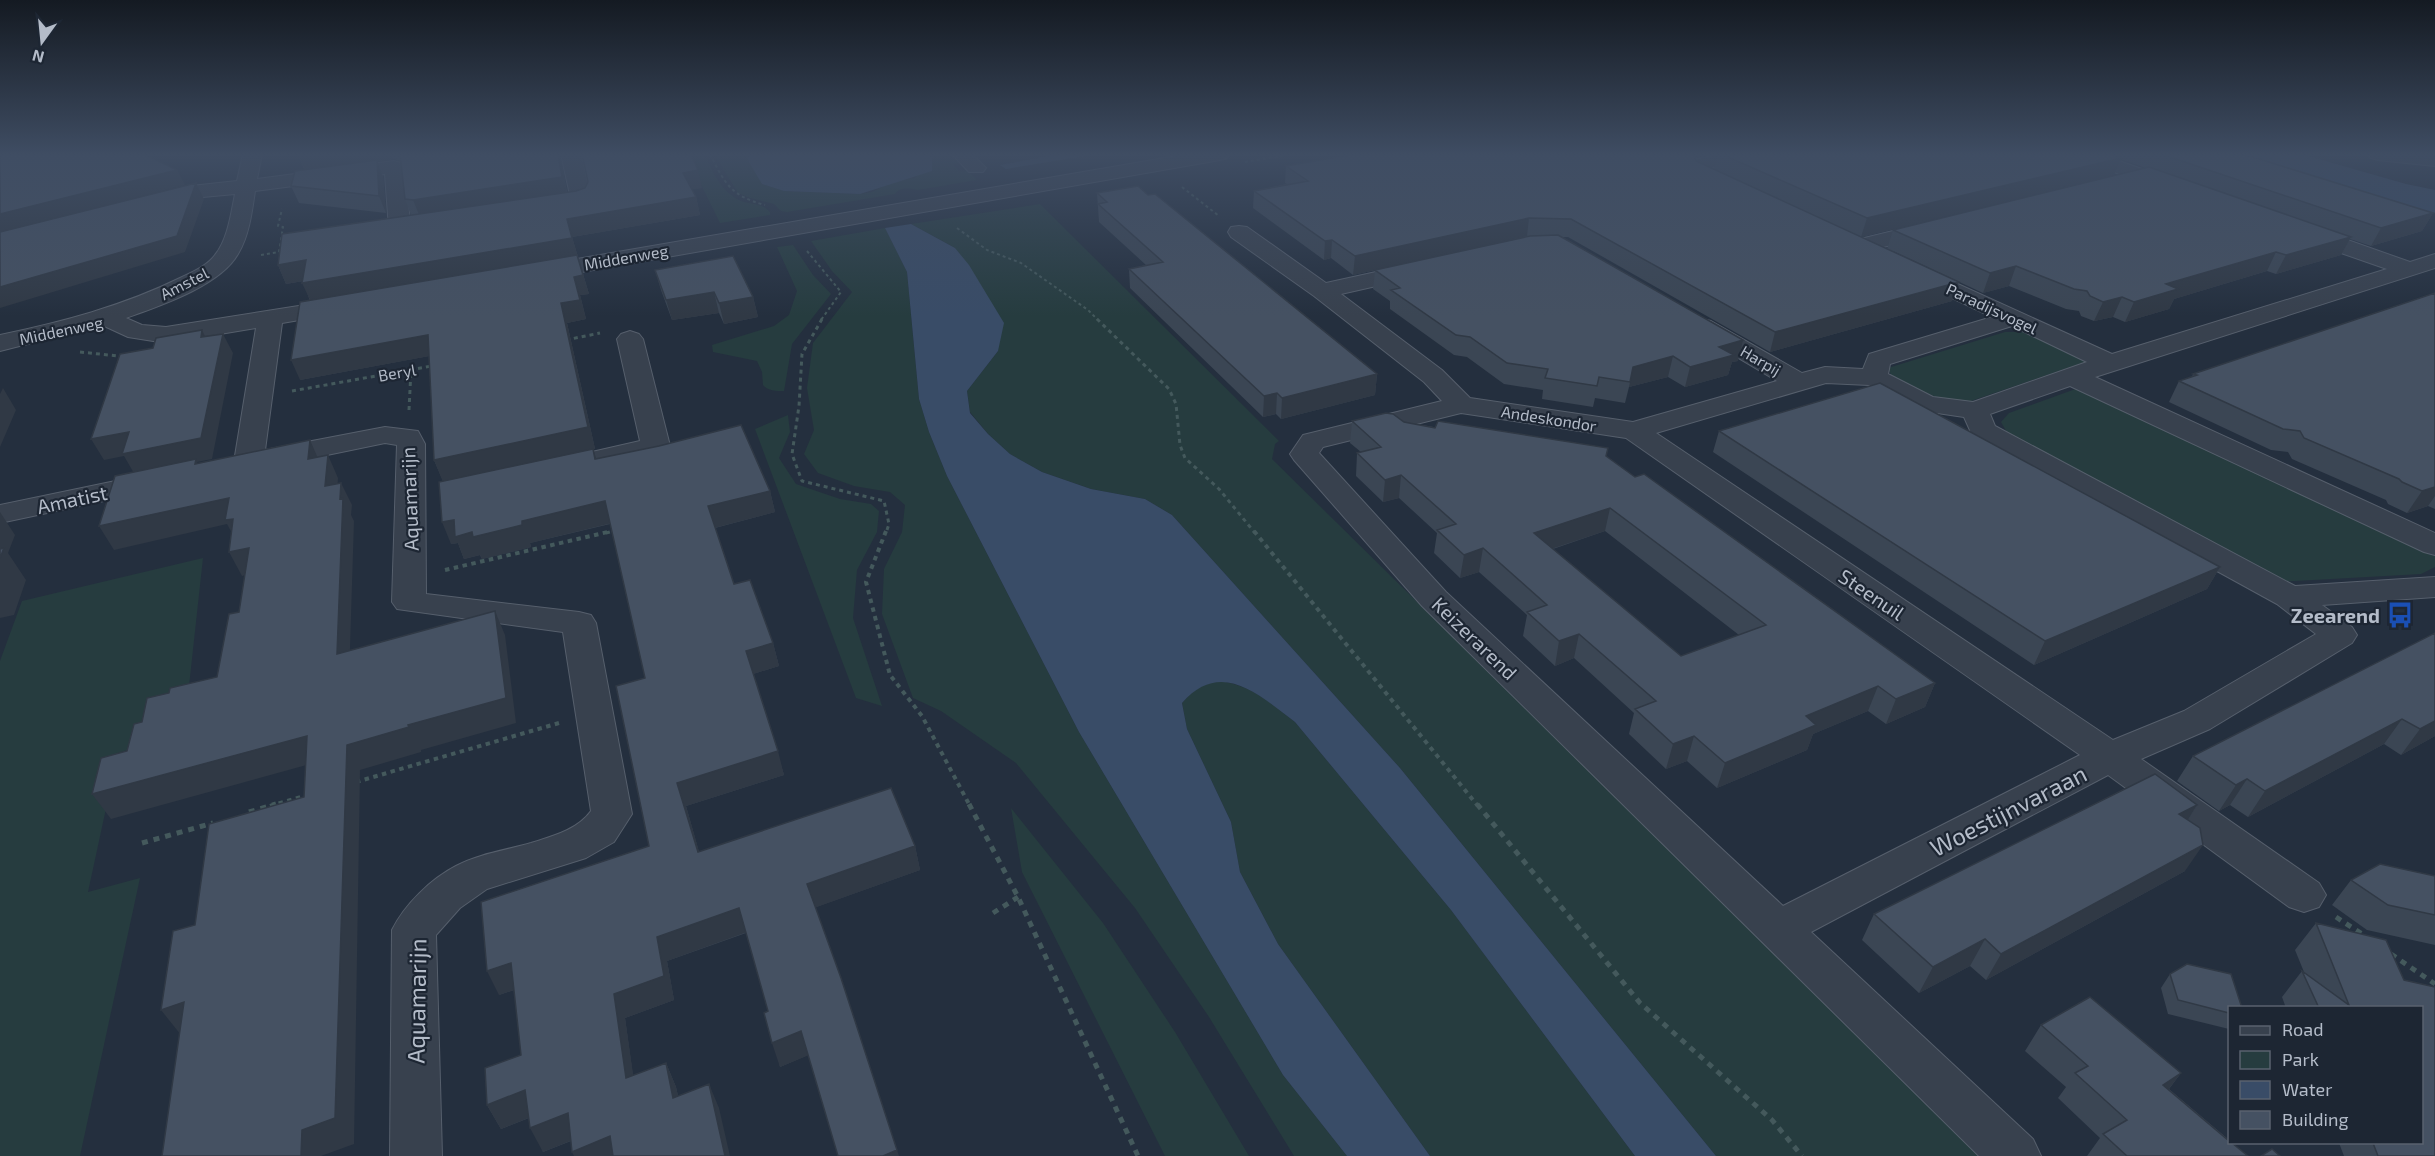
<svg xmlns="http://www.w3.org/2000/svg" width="2435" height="1156" font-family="'Exo 2',sans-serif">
	<rect width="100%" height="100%" fill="#242f3e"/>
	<path fill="#263c3f" d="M686 154H705C712 172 723 195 744 202 753 204 763 204 770 212V215L720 223Z
		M714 154H754L750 156 762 184 784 191 860 194 872 192 894 181 915 178 932 158 928 154H951L960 163 953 164 959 171 967 170 977 180 918 190C910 188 899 187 895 194L787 212 781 211 774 204 750 198 738 193Z
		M1040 204 1279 441 1275 444 1272 459 1980 1156H1716L1400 768 1172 515 1145 499 1091 489 1042 472 1010 454 988 434 970 412 967 391 998 351 955 248 911 224Z
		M885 228 907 272 919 399 929 432 947 476 1079 732 1283 1075 1347 1156H1294L1209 1017 1135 908 1016 763 941 711 913 698 882 614 884 569 902 532 905 505 890 492 854 486 818 473 804 454 814 430 807 388 813 343 852 292 832 271 811 241Z
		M793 245 813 275 831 294 792 344 784 391C776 391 768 391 763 385L762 372 757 361 713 352 712 345 774 326 789 315 797 291 777 247Z
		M2005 332H2033L2088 361 1968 402 1942 399 1923 392 1891 375 1888 368Z
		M2081 387 2435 555V567L2421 574 2278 582 2010 438 2001 422 2009 413Z
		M788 415 790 432 779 458 796 484 840 499 871 504 879 511 877 532 857 570 853 618 882 706 856 698 755 429Z
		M203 558 184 732 118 753 88 892 140 878 80 1156H0V661L22 601Z
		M1219 681C1252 685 1270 703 1295 722L1451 910 1635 1156H1430L1278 944 1240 872 1231 822 1187 729 1182 703C1193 690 1202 684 1219 681Z
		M1011 808 1103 923 1175 1032 1249 1156H1165L1022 872Z"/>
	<path fill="#394c67" d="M754 154H928L932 158V171L860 194 784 191 762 184 749 162 748 158Z
		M1060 154H1082L1085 156 1006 169 1000 165Z
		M2221 154H2301L2406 184 2435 190V213L2383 203Z
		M911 224 955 248 969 265 1004 323 998 351 967 391 970 413 988 434 1010 454 1042 472 1091 489 1145 499 1172 515 1400 768 1716 1156H1635L1451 910 1295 722C1259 695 1221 658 1182 703L1187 729 1231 822 1240 872 1278 944 1430 1156H1347L1283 1075 1079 732 947 476 929 432 919 399 907 272 885 228Z"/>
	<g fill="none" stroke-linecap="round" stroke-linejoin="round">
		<g stroke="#565f6c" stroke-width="2">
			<path id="minor" d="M243 154H262L257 179 394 161 401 163 404 167 410 221 431 218 439 219 442 224 439 229C424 232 407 237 392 234L389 229 385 174 255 191C252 212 249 236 238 254 220 286 159 306 126 318L142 325 166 327 343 299 352 301 355 306 352 311 282 323 265 450 385 427 418 431 425 444 426 594 579 612 591 615 596 623 632 814 614 842 586 858 487 889 460 908 436 935 442 1156H390L392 930C405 904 431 879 456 866 478 854 507 850 531 843 553 836 577 830 591 811L563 632 397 609 392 602 397 445 385 443 269 467 262 465 259 468 249 471 239 468 234 462 256 328 166 343 128 337 102 325 0 351V335C62 322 123 306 180 278 192 272 207 266 215 255 228 239 231 213 235 194L192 198 156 207 149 205 146 201 149 197 191 186 237 181Z
				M561 154H581L591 200 588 204C574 208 554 213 540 209L537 205 540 201 570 195Z
				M952 154H972L986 168 983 172H969Z
				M1188 154H1230L1227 158 1220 160 536 280 528 278 525 273 528 268 536 266Z
				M1724 154H1763L1760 158 1710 168 1740 183 1743 187 1740 191H1726L1694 177 1690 164 1693 160Z
				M2071 154H2099L2179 182 2182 186 2179 190H2165L2074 158Z
				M2368 154H2435V166L2378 160 2371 158Z
				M1934 221 1942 222 1945 227 1942 232 1860 253 1852 251 1849 246 1852 241Z
				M1239 226 1247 227 1326 283 1417 263 1425 265 1428 270 1425 275 1341 294 1442 370 1470 398 1633 422 1777 381 1693 331 1690 326 1693 321 1702 319 1711 321 1802 373 1825 367 1863 369 1869 354 1992 317 1908 277 1905 272 1908 267 1916 265 2112 354 2387 269 2295 237 2292 232 2295 227 2303 226 2311 227 2410 262 2435 254V268L2095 377 2435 533V555L2424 552 2070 386 1990 414 1995 426 2295 586 2435 577V597L2322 605 2352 627 2357 635 2352 643 2210 729 2141 759 2319 883 2326 895 2319 907 2304 912 2289 907 2108 775 1811 932 2033 1139 2041 1156H1979L1422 606 1294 460 1290 454 1303 435 1442 401 1424 382 1314 296 1231 237 1228 232 1231 227ZM2012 326 2087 362 1973 402 1933 397 1888 374 1890 364ZM1826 383 1869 385 1917 410 1964 417 1973 437 2277 604 2316 634 2184 711 2113 740 1656 433ZM1461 413 1626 438 2080 755 1783 906 1446 592 1319 453 1323 447Z
				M630 331 639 334 643 339 670 446 666 452 656 455 593 469 583 466 578 460 583 454 640 441 617 339 621 334Z
				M154 473 165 476 169 482 165 488 0 523V505Z"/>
		</g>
		<path stroke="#44595c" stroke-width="2" stroke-dasharray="3 3" stroke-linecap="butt" d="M710 154C725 184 731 196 765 205
			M1245 162 1292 154
			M1182 187 1219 216
			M957 228 987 250 1021 263 1088 310 1098 320
			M807 251 841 292 821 320
			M261 255 279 252 283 227 278 226 282 209"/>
		<path stroke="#44595c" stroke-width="3" stroke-dasharray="4 4" stroke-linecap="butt" d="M822 319 802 354 799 406 792 454 802 481 884 501 889 524 886 533
			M1097 319 1169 389 1176 404 1180 445 1185 458 1219 489 1255 533
			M566 340 600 333
			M80 352 118 356
			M292 391 432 366
			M409 410 411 370
			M606 533 617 530"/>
		<path stroke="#44595c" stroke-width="4" stroke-dasharray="4.5 4.5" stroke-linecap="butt" d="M886 531 866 582 890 675 922 716 970 806
			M1254 531 1478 806
			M445 570 612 531
			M356 782 559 723
			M270 806 308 795"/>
		<path stroke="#44595c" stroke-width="5" stroke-dasharray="6 6" stroke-linecap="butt" d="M969 804 1018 897 1138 1156
			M1477 804 1640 1003 1772 1120 1802 1156
			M249 812 276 804
			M142 843 213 823
			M993 913 1018 897
			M2336 917 2365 936
			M2391 954 2435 984"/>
		<use href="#minor" fill="#38414e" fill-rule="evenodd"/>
	</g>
	<path fill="#3b4654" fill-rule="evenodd" d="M298 154H560L567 192 702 188 692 189 696 197 700 215 572 237 589 294 580 295 586 319 567 323 595 449H593L596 459 770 491 775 512 715 528 734 584 773 643 779 666 753 674 784 775 686 806 699 852 915 846 920 870 816 907 808 1055 780 1067 768 1011 746 933 667 961 674 1000 625 1018 633 1076 666 1063 676 1087 678 1096 719 1108 571 1141 543 1152 529 1118 501 1129 487 1105 521 1055 514 990 499 995 649 846 645 678 610 524 530 543 531 547 482 559 480 555 464 559 458 543 451 544 443 481 434 460 429 356 300 380 310 301 303 281 286 284 278 265 411 215 405 199 401 161 394 159 377 161 383 177 386 213 299 203 291 186 304 169Z
		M1355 154H1715L1695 158 1696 161 1714 169 1718 154H2243L2433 213 2422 231 2371 246 2350 239 2341 255 2276 274 2267 271 2174 299 2169 309 2125 322 2113 317 2094 321 2081 316 2079 311 2066 309 2009 286 1983 293 1893 251 1952 301 1770 352 1568 237H1562L1738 361 1732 362 1728 375 1685 387 1668 377 1629 387 1625 403 1595 398 1593 407 1542 399 1543 390 1504 384 1467 357 1454 355 1390 309V301L1373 289 1375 270 1529 236 1353 275 1331 258 1324 260 1253 208 1254 191 1287 184 1285 183 1286 166ZM2121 159 2146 168 1893 230 1887 249 1861 237 2114 175Z
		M1097 193 1377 374 1375 395 1281 419 1276 414 1263 417 1130 288 1129 269 1146 265 1099 222Z
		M655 270 753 297 758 317 724 324 719 313 672 320 661 290Z
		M2435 293V509L2428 506 2407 513 2388 504 2386 500 2292 459 2288 452 2271 450 2169 402 2179 381 2192 377 2193 374Z
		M1352 421 1404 422 1606 456 1635 477 1935 683 1925 707 1886 724 1868 711 1813 734 1807 750 1717 788 1687 761 1666 769 1629 734 1634 713 1574 658 1555 666 1523 636 1527 615 1479 572 1460 578 1434 553 1437 533 1399 498 1383 502 1356 476 1357 453 1361 452 1350 443ZM1605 531 1739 635 1681 656 1553 549Z
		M1719 431 2220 567 2207 589 2034 665 1713 452Z
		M2435 633V736L2401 755 2384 744 2248 817 2230 805 2219 811 2177 781 2193 756Z
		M2197 805 2188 820 2185 871 1986 980 1970 966 1919 993 1862 940 1874 914Z
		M2435 876V945L2367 930 2332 905 2351 880Z
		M2316 923 2386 940 2404 980 2435 987V1156H2344L2339 1143H2421V1008H2286L2282 997 2302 971 2304 972 2295 950Z
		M2170 974 2229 1008V1029L2168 1014 2161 988Z
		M2041 1025 2181 1073 2169 1089 2248 1156H2087L2100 1138 2058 1098 2066 1087 2025 1051Z"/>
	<path fill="#303945" d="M298 154H392L394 159 377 161 383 177 386 213 379 196 305 170Z
		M558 154H560L567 194 420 217 413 200Z
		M1690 154H1715L1691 159Z
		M2121 158 2114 175 1861 237 1867 218Z
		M177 170 185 185 0 233V214Z
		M698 170 702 188 688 190 683 173Z
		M196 183 204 199 185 252 0 308V287Z
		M696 197 700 215 572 237 589 294 580 295 586 319 567 323 595 449H593L600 470 443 482 434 460 561 303 574 277 311 302 302 283 567 219Z
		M2433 213 2422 231 2371 246 2381 228Z
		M1529 218 1527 236 1353 275 1355 256Z
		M2351 237 2341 255 2276 274 2286 255Z
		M1332 240 1331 258 1324 260 1325 241Z
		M2276 252 2267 271 2174 299 2169 309 2125 322 2134 302 2166 284Z
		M306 260 314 279 286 284 278 265Z
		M2016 266 2009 286 1983 293 1990 273Z
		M1959 282 1952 301 1770 352 1775 332Z
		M714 292 719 313 672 320 666 300Z
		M753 297 758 317 724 324 719 303Z
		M2122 297 2113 317 2094 321 2103 302Z
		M202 330 212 350 201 337Z
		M223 334 233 353 212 459 197 462 208 482 135 475 124 456 104 460 91 439Z
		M428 335 435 355 300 380 291 360Z
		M1743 340 1738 361 1732 362 1728 375 1685 387 1690 367 1719 347Z
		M1673 356 1668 377 1629 387 1633 367Z
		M1377 374 1375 395 1281 419 1282 398Z
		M3 388 16 410 0 447V394Z
		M1277 393 1276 414 1263 417 1264 396Z
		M310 440 320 463 308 459Z
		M328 455 338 478 336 509 325 486Z
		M1401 475 1399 498 1383 502 1385 480Z
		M341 483 352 505 351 515 354 521 349 679 337 654Z
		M2435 487V496L2428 506 2407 513 2422 491Z
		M770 491 775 512 714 528 708 506Z
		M229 498 238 544 227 524 114 550 99 526Z
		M605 501 612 523 530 543 531 547 482 559 480 555 464 559 458 543 451 544 442 522 454 520 522 521Z
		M1610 508 1605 531 1530 556 1534 533Z
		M0 512 15 535 8 553 26 580 14 615 0 618Z
		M249 548 262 571 242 576 229 552Z
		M1483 548 1479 572 1460 578 1464 555Z
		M2220 567 2207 589 2034 665 2045 641Z
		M495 611 505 635 516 723 421 750V752L360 770 354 1144 321 1156H301L302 1130 347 745 408 725Z
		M1579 634 1574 658 1555 666 1559 641Z
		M773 643 779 666 753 674 746 651Z
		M1935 683 1925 707 1886 724 1896 699Z
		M1878 686 1868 711 1813 734 1807 750 1717 788 1725 763 1806 716Z
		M2402 719 2384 744 2248 817 2265 791Z
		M2435 721V736L2401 755 2420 729Z
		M307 736 321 761 111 819 92 794Z
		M1694 736 1687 761 1666 769 1673 744Z
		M778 751 784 775 686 806 706 876 698 852 677 783Z
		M2247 779 2230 805 2219 811 2236 785Z
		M2197 805 2181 831 2179 814Z
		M2203 845 2185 871 1986 980 2001 954Z
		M915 846 920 870 814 908 807 884Z
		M739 908 747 932 667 961 674 1000 625 1018 637 1102 626 1078 614 994 657 937Z
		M1985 939 1970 966 1919 993 1933 967Z
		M511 963 523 987 499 995 487 971Z
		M184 1002 181 1035 161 1010Z
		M801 1031 809 1055 780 1067 772 1043Z
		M666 1063 676 1087 684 1122 673 1098Z
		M2181 1073 2161 1099 2163 1085Z
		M709 1084 719 1108 730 1156H725Z
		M525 1090 538 1114 501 1129 487 1105Z
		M568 1113 580 1137 543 1152 530 1128Z
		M610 1136 620 1156H574L572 1152Z
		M897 1150 899 1156H883Z"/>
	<path fill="#455162" stroke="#303945" stroke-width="1.5" fill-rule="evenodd" d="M0 154H144L177 170 0 214Z
		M400 154H558L562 177 413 200 405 199Z
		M582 154H691L698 170 683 173 696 197 567 219 572 238 302 283 306 260 278 265 282 234 576 191 585 188 588 182Z
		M1355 154H1693L1696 161 1959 282 1775 332 1571 219 1529 218 1355 256 1332 240 1325 241 1254 191 1308 181 1286 166Z
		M1721 154H2110L2121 158 1867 218Z
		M2161 154H2243L2433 213 2381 228Z
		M377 160 379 196 291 186 295 171Z
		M2149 167 2351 237 2286 255 2276 252 2166 284 2178 289 2134 302 2122 297 2103 302 2090 296 2087 291 2074 289 2016 266 1990 273 1893 230Z
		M196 183 177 236 0 287V232Z
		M1138 186 1148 195 1155 194 1377 374 1282 398 1277 393 1264 396 1129 269 1163 262 1098 204 1107 202 1097 193Z
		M1558 235 1743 340 1719 347 1734 355 1690 367 1673 356 1633 367 1630 382 1599 377 1597 386 1545 378 1548 369 1507 363 1470 337 1456 335 1391 290 1400 288 1375 270 1530 236Z
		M577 255 583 275 574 277 580 300 561 303 588 427 434 460 428 335 291 360 300 302Z
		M733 256 753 297 719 303 714 292 666 300 655 270Z
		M2435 293V487L2422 491 2402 482 2399 479 2304 438 2300 431 2283 429 2179 381 2197 375 2193 374Z
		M202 330 201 337 223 334 201 438 122 454 129 432 91 439 120 354 153 348 156 338Z
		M1880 383 2220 567 2045 641 1719 431Z
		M1386 413 1393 414 1404 422 1435 428 1438 421 1608 448 1606 456 1635 477 1644 474 1935 683 1896 699 1878 686 1806 716 1816 725 1725 763 1694 736 1673 744 1635 709 1656 701 1579 634 1559 641 1527 612 1547 605 1483 548 1464 555 1437 530 1456 524 1401 475 1385 480 1357 453 1381 447 1352 421ZM1610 508 1766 625 1681 656 1534 533Z
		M741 425 770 491 708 506 734 584 750 580 773 643 746 651 778 751 677 783 698 852 891 788 915 846 807 884 841 978 897 1150 883 1156H838L801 1031 772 1043 764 1013 768 1011 739 908 657 937 664 976 614 994 626 1078 666 1063 673 1098 709 1084 725 1156H613L610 1136 572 1152 568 1113 530 1128 525 1090 487 1105 485 1068 521 1055 511 963 487 971 481 902 649 846 616 686 645 678 605 501 522 521V525L473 537 472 532 455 537 454 520 442 522 439 482 593 449 595 459 659 446Z
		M310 440 308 459 328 455 325 486 341 483 340 499 343 498 337 654 495 611 506 698 408 725 409 727 347 745 335 1118 302 1130 301 1156H162L184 1002 161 1010 173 931 195 925 209 824 304 797 307 736 92 794 101 758 127 751 134 724 142 722 147 698 169 693 170 688 217 677 229 614 239 612 249 548 229 552 233 519 225 520 229 498 99 526 115 476 196 459 195 464Z
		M4 548 0 558V549Z
		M2435 633V721L2420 729 2402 719 2265 791 2247 779 2236 785 2193 756Z
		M2155 774 2197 805 2179 814 2200 828 2203 845 2001 954 1985 939 1933 967 1874 914Z
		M2380 864 2435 876V915L2388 905 2351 880Z
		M2316 923 2386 940 2404 980 2435 987V1156H2378L2373 1143H2421V1008H2319L2302 971 2349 1005Z
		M2187 964 2231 974 2242 1008H2229V1013L2178 1000 2170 974Z
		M2090 997 2181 1073 2163 1085 2229 1141V1143H2232L2248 1156H2127L2103 1134 2127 1120 2075 1073 2088 1066 2041 1025Z
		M2272 1149 2280 1156H2261Z"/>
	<linearGradient id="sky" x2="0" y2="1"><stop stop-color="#141a22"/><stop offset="0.49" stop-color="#3f4d63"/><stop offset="1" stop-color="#3f4d63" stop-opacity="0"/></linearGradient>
	<rect width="2435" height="316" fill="url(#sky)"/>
	<defs>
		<g id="bus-bare" transform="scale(2.07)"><path d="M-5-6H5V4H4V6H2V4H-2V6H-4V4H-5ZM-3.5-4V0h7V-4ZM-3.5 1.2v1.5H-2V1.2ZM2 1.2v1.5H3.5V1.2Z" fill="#1a4fb4" stroke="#1d2633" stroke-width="2.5" paint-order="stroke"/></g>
	</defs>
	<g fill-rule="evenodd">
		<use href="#bus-bare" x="2400" y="615"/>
	</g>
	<g text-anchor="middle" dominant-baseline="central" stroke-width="4.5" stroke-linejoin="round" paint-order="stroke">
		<g font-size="16" fill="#b4bcc9" stroke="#1d2633">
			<text transform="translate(626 257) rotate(-10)">Middenweg</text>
			<text transform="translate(184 283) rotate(-27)">Amstel</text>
			<text transform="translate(1992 308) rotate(25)">Paradijsvogel</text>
			<text transform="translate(61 330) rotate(-12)">Middenweg</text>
			<text transform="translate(1761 360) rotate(30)">Harpij</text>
			<text transform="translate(397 372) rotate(-10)">Beryl</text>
			<text transform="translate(1549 418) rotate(9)">Andeskondor</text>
		</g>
		<g font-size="20" fill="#b4bcc9" stroke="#1d2633">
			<text transform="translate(72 499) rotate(-12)">Amatist</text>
			<text transform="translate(409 499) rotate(-92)">Aquamarijn</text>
			<text transform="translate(1872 594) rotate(34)">Steenuil</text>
			<text transform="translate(1475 638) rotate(44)">Keizerarend</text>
		</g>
		<g font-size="20" font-weight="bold" fill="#b4bcc9" stroke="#1d2633" text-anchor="end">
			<text x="2380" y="615">Zeearend</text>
		</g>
		<g font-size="24" fill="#b4bcc9" stroke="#1d2633">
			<text transform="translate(2008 810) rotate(-27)">Woestijnvaraan</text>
			<text transform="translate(416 1001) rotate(-89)">Aquamarijn</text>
		</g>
	</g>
	<rect x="2228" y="1006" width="195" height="138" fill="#1d2633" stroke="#59626f" stroke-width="1.5"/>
	<rect x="2240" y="1026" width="30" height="9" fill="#38414e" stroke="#59626f" stroke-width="1.5"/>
	<text x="2282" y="1036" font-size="18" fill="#b4bcc9">Road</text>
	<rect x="2240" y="1051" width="30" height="18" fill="#263c3f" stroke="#59626f" stroke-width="1.5"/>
	<text x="2282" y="1066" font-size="18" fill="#b4bcc9">Park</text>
	<rect x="2240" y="1081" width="30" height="18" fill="#394c67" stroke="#59626f" stroke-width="1.5"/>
	<text x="2282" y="1096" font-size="18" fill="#b4bcc9">Water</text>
	<rect x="2240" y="1111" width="30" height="18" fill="#455162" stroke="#59626f" stroke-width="1.5"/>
	<text x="2282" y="1126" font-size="18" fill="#b4bcc9">Building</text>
	<g transform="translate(42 42) rotate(195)" stroke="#1d2633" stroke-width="4.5" paint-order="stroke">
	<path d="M0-4.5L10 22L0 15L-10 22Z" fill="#b4bcc9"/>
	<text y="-9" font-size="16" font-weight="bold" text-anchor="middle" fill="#b4bcc9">N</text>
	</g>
</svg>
